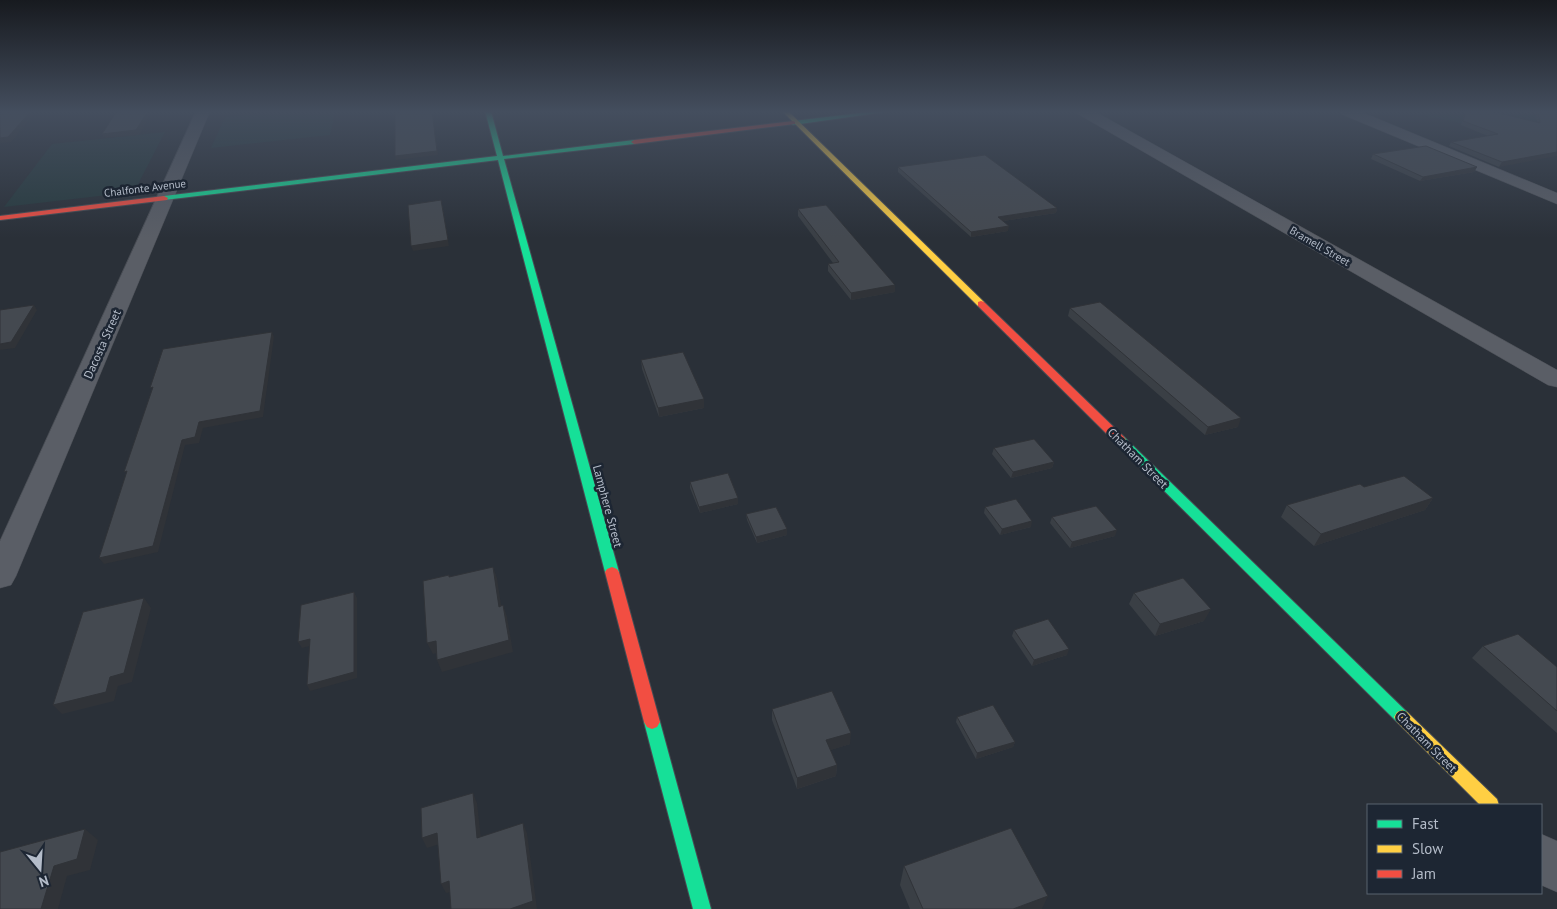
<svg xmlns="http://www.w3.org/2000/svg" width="1557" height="909" font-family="'PT Sans',sans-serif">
	<rect width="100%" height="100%" fill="#2a3038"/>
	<path fill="#273a3e" d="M282 111H335L330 135 211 148 225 117Z
		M1400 111H1526L1557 117 1511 133Z
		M165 132 134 192 4 207 52 144Z"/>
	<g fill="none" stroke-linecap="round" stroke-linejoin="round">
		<g stroke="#484c53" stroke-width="1">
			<path id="street" d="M196 111H210L16 576 11 585 0 588V541Z
				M1076 111H1094L1557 370V387L1548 385 1078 114Z
				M1339 111H1359L1557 193V204L1341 114Z
				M1541 834 1557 841V892L1541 885Z"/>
		</g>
		<g stroke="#484c53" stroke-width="2">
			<path id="fast" d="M485 111H491L503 156 634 140 637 142 634 144 504 159 619 572 617 575 612 577 607 575 605 572 498 160 164 200 160 198 164 196 497 156Z
				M875 111H892L793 125 790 123 793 121Z
				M1120 436 1124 437 1407 712 1410 717 1407 722 1402 724 1397 722 1116 443 1114 440Z
				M652 715 657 717 660 722 711 909H693L644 722 647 717Z"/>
		</g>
		<g stroke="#484c53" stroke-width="2">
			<path id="slow" d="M782 111H788L984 302V306H978Z
				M1402 710 1407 712 1497 799 1499 805H1480L1397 722 1394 717 1397 712Z"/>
		</g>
		<g stroke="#484c53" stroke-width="2">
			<path id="jam" d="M793 121 795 122V124L634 144 631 142 634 140Z
				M164 196 168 198 167 200 0 220V216Z
				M981 301 984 302 1124 437 1126 440 1124 443H1116L978 306V302Z
				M612 567 617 569 619 572 660 722 657 727 652 729 647 727 644 722 605 572 607 569Z"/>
		</g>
		<use href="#street" fill="#5a5e66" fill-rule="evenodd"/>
		<use href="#fast" fill="#16e098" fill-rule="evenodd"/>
		<use href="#slow" fill="#ffcf43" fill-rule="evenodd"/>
		<use href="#jam" fill="#f24e42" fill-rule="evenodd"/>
	</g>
	<path fill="#3a3f45" d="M1465 111H1491L1537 122 1535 111H1557L1499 167 1449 146 1451 142 1488 136 1461 125Z
		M1373 154 1477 167 1474 172 1420 181 1371 159Z
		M898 167 1057 208 1056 213 1003 221 1008 231 971 237 898 172Z
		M798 209 895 292 851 300 828 271V264L833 263 798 216Z
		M1070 308 1238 427 1205 435 1068 316Z
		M641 360 704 399V408L659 417 642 369Z
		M994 448 1054 462 1052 468 1011 478 992 454Z
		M690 482 738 498V504L700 513 690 488Z
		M1364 487 1433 498 1425 510 1314 546 1281 517 1287 505Z
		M985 507 1031 527 1000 535 984 513Z
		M746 514 787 529V535L757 543 747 520Z
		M1052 517 1115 536 1070 548 1050 523Z
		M1134 593 1204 621 1155 636 1129 604Z
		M1014 630 1067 655 1032 666 1012 636Z
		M1483 646 1557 667V733L1472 658Z
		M772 709 850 744 830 750 837 765 836 776 797 789 772 720Z
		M957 717 1015 742 1013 747 976 759 956 722Z
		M904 866 1042 909H910L900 885Z"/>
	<path fill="#303338" d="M31 111H37L11 142 0 143V138Z
		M148 111H152L139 135 105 138 102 134Z
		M249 111H268L249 113Z
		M432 111 438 155 396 160 395 156Z
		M1557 152V156L1499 167 1502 162Z
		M1477 167 1474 172 1420 181 1423 177Z
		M441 200 449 246 413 251 411 246Z
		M1057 208 1056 213 997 222 998 217Z
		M1009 226 1008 231 971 237V232Z
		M895 285V292L851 300V293Z
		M34 305 37 310 15 348 0 350V344Z
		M272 332 274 337 263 417 203 428 199 443 185 445 158 552 104 564 99 558 182 440 199 422Z
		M704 399V408L659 417 658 408Z
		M1241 418 1238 427 1205 435 1208 427Z
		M1054 462 1052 468 1011 478 1013 472Z
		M738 498V504L700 513 699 507Z
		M1433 498 1425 510 1314 546 1321 534Z
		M1032 521 1031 527 1000 535 1002 529Z
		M787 529V535L757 543 756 537Z
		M1117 530 1115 536 1070 548 1072 542Z
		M493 567 497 578 503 618 499 607Z
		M354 592 357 598V678L310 691 307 685Z
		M144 598 151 608 132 682 118 686 114 701 62 714 53 705 110 677Z
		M503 605 507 617 513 652 442 672 437 660Z
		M1211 609 1204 621 1155 636 1160 624Z
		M310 639 313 645 302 648 298 642Z
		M436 641 441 652 433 654 427 643Z
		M1069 649 1067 655 1032 666 1034 660Z
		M851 733 850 744 825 752 826 740Z
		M1015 742 1013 747 976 759 977 753Z
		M837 765 836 776 797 789V778Z
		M473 793 477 803 482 848 477 838Z
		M523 823 527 833 537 909H510Z
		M85 829 98 840 90 870 67 876 58 909H41L54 866Z
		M437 833 443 843 427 848 422 838Z
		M449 881 455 891 446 893 441 884Z
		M1048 896 1042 909H1013Z"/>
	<path fill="#444950" stroke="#303338" d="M0 111H31L8 137 0 138Z
		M117 111H148L136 130 102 134Z
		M395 111H432L437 151 395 156Z
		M1466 111H1491L1540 123 1538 111H1557V152L1502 162 1451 142 1498 134 1463 121Z
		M1426 146 1477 167 1423 177 1373 154Z
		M985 155 1057 208 998 217 1009 226 971 232 898 167Z
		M441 200 448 240 411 246 408 205Z
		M826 205 895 285 851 293 828 264 839 262 798 209Z
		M1100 302 1241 418 1208 427 1070 308Z
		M34 305 11 342 0 344V310Z
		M272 332 260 411 199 422 195 437 182 440 153 546 99 558 127 471 124 472 153 387 150 388 163 349Z
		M683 352 704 399 658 408 641 360Z
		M1034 439 1054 462 1013 472 994 448Z
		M728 473 738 498 699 507 690 482Z
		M1404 476 1433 498 1321 534 1287 505 1360 484 1364 487Z
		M1016 499 1032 521 1002 529 985 507Z
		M1096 506 1117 530 1072 542 1052 517Z
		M776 507 787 529 756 537 746 514Z
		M493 567 499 607 503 605 509 640 437 660 436 641 427 643 423 581 449 575V577Z
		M1183 578 1211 609 1160 624 1134 593Z
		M354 592V672L307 685 310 639 298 642 301 605Z
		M144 598 124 673 110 677 106 692 53 705 83 612Z
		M1048 619 1069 649 1034 660 1014 630Z
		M1518 634 1557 667V711L1483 646Z
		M832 691 851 733 826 740 837 765 797 778 772 709Z
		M993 705 1015 742 977 753 957 717Z
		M473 793 477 838 523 823 533 901 510 909H451L449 881 441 884 437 833 422 838 421 808Z
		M1011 828 1048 896 1013 909H923L904 866Z
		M85 829 77 859 54 866 41 909H0V852Z"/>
	<linearGradient id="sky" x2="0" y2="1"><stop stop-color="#171a1f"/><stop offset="0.47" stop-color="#444e5e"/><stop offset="1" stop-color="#444e5e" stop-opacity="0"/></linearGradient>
	<rect width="1557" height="238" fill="url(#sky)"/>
	<g text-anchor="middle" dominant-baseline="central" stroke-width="5" stroke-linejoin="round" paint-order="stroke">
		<g font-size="11" fill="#b4bcc9" stroke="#1d2633">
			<text transform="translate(145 188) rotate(-7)">Chalfonte Avenue</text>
			<text transform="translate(1320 246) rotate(30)">Bramell Street</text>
		</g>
		<g font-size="12" fill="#b4bcc9" stroke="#1d2633">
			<text transform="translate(102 344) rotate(-66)">Dacosta Street</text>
			<text transform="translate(1138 458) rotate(45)">Chatham Street</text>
			<text transform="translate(608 506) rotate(75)">Lamphere Street</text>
			<text transform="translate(1427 742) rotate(45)">Chatham Street</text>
		</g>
	</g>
	<rect x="1367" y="804" width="175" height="90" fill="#1d2633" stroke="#59626f"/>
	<rect x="1377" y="820" width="25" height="8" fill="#16e098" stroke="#59626f"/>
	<text x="1412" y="829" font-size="15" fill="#b4bcc9">Fast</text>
	<rect x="1377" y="845" width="25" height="8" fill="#ffcf43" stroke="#59626f"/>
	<text x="1412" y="854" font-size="15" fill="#b4bcc9">Slow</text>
	<rect x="1377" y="870" width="25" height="8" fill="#f24e42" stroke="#59626f"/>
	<text x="1412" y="879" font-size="15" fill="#b4bcc9">Jam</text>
	<g transform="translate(40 869) rotate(162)" stroke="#1d2633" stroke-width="4" paint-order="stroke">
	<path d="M0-4L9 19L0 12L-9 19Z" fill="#b4bcc9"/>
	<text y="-8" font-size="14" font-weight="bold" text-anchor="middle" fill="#b4bcc9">N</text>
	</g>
</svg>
